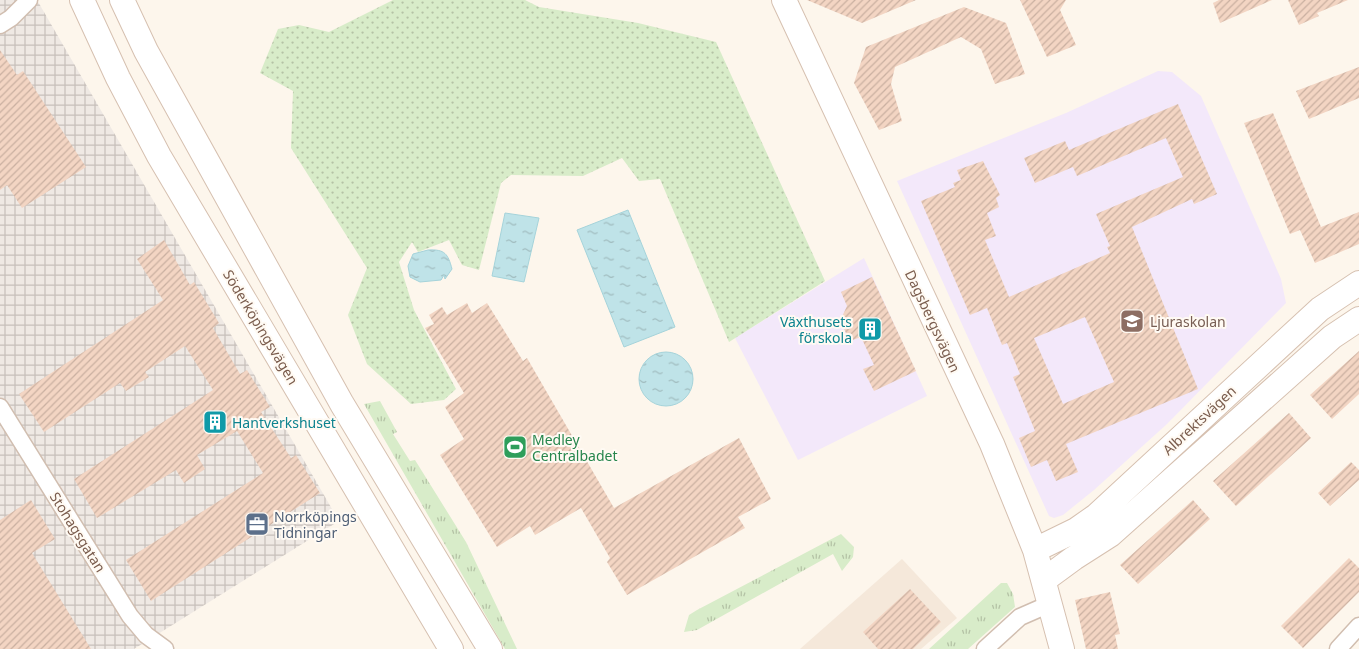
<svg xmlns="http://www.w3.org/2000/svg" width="1359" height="649" font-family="'Noto Sans',sans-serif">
	<defs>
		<pattern id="industrial-grid" width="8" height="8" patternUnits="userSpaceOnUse" patternTransform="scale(1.25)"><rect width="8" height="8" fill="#efe9e4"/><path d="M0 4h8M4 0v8" fill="none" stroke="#c7c0bb"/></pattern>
		<pattern id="grass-tufts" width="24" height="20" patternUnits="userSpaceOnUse" patternTransform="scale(1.25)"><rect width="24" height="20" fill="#d8ecc9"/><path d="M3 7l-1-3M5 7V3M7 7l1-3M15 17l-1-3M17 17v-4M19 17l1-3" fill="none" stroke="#b4c2a5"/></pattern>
		<pattern id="park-dots" width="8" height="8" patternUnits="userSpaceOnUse" patternTransform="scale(1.25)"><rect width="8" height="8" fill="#d8ecc9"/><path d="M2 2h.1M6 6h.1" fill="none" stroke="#b4c2a5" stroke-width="1.8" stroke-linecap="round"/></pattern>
		<pattern id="water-ripples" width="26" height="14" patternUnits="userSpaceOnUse" patternTransform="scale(1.25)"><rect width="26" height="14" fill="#bfe3e8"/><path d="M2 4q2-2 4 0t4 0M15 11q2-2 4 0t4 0" fill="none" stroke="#a0bbbe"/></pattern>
		<pattern id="building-hatch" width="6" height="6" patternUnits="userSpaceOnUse" patternTransform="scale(1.25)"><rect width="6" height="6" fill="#f3d5c3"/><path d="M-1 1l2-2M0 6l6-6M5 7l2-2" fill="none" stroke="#cab0a1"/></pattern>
	</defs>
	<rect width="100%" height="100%" fill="#fdf6ec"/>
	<path fill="#f5e8da" d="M902 559 957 618 921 649H800Z"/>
	<path fill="url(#industrial-grid)" d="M0 0H37L339 521 134 649H0Z"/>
	<path fill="#f3e8fa" d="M1158 71 1172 72 1201 96 1281 279 1286 303 1167 424 1094 490 1063 515 1054 518 1049 516 897 181 1066 113Z
		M864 258 927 396 798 460 735 338Z"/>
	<path fill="url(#grass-tufts)" d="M380 401 397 432 393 434 410 461 415 460 466 542 517 649H505L364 404Z
		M841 534 854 547 853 557 842 571 833 554 697 630 684 632 689 615 697 610Z
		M1001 583H1007L1013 594 1015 607 968 649H929Z"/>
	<path fill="url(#park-dots)" d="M393 0H525L539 7 638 23 716 42 825 281 729 342 660 179 639 181 622 158 583 176 511 175 501 183 479 270 462 265 449 240 418 252 412 242 399 262 414 310 456 389 444 400 411 404 367 364 348 315 367 268 291 148 293 91 260 73 278 29 299 25 329 32Z"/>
	<path fill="url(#water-ripples)" stroke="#a5d3da" d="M628 210 675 327 624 347 577 230Z
		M505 213 539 218 524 282 492 276Z
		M428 250C445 249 448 254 452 269L445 279 444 275 441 280 420 282 410 277 408 266 413 254Z
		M639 379a27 27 0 1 1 54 0a27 27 0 1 1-54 0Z"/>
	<path fill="url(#building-hatch)" fill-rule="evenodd" d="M807 0H916L862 23Z
		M1020 0H1066L1060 10 1076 45 1047 57Z
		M1219 0H1272L1220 23 1213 3Z
		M1288 0H1348L1317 13 1319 16 1299 25Z
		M964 7 1006 23 1025 74 995 84 981 49 961 37 895 67 891 84 902 121 879 130 854 83 866 47Z
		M0 50 17 75 23 71 86 167 22 208 7 185 0 190Z
		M1359 67V98L1309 119 1296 91Z
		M1178 104 1217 194 1194 204 1192 199 1132 227 1198 389 1066 444 1078 472 1056 481 1047 460 1031 467 1019 438 1035 431 1013 377 1020 374 1007 343 1002 345 987 308 970 315 921 201 955 187 953 183 961 180 957 170 983 161 1000 195 996 198 999 207 987 213 996 236 985 240 1009 297 1110 253 1107 247 1110 246 1096 214 1183 177 1166 138 1077 176 1073 167 1035 183 1024 158 1065 141 1069 150ZM1085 317 1114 382 1063 404 1034 338Z
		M1273 113 1321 227 1359 212V244L1315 263 1300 230 1290 234 1244 123Z
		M164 240 190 285 194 282 219 323 213 328 240 374 247 370 270 407 261 412 291 458 296 455 320 493 151 601 126 560 263 473 237 431 197 455 205 469 184 483 176 470 97 518 74 479 213 390 185 346 145 372 149 377 126 391 120 383 44 432 19 394 163 300 137 259Z
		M872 277 916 371 874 391 863 369 874 365 861 337 850 341 840 321 847 306 841 292Z
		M467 303 472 313 487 303 523 361 527 358 614 508 739 438 771 499 738 517 745 528 627 595 607 562 610 558 581 508 535 535 530 526 497 547 440 455 464 439 445 407 464 393 425 328 434 324 429 315 442 307 447 315Z
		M1359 351V394L1332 419 1310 395Z
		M1289 413 1311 438 1236 506 1213 481Z
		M1351 462 1359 470V480L1330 506 1318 493Z
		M31 500 55 539 32 553 91 649H0V520Z
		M1193 500 1210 519 1138 584 1120 565Z
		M1349 558 1359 568V592L1303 648 1281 626Z
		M910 589 941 622 913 649H878L863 632Z
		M1110 592 1120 634 1115 635 1118 649H1086L1075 600Z"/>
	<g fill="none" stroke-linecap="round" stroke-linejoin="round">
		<g stroke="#d1beb0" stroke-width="19">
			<path id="street" d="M0 25 11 18 29 0
				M0 407 130 616 146 635 165 649
				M985 649 1020 617 1052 603
				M1338 649 1359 626"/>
		</g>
		<g stroke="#d6c0b0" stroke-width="26">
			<path id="secondary" d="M82 0 118 78 159 156 451 649
				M122 0 146 51 342 404 490 649
				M784 0 992 444 1035 550 1062 649
				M1035 550 1076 530 1096 516 1320 309 1359 283
				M1044 580 1074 558 1110 535 1332 337 1359 319"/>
		</g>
		<use href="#street" stroke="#fff" stroke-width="16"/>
		<use href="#secondary" stroke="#fff" stroke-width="24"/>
	</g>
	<defs>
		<g id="school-square" transform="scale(1.25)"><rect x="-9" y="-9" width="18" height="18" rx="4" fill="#8d6e63" stroke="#fffaf3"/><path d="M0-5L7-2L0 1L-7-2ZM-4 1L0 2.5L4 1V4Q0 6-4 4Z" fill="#fff"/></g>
		<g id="building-square" transform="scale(1.25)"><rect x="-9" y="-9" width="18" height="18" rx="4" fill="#0f9aa8" stroke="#fffaf3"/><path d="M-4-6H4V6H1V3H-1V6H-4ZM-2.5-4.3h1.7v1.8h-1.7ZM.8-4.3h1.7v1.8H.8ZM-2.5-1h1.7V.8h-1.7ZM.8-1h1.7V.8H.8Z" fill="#fff"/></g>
		<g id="stadium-square" transform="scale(1.25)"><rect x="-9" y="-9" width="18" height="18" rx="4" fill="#2e9e5b" stroke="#fffaf3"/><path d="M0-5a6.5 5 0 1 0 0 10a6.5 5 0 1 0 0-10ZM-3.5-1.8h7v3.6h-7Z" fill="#fff"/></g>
		<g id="office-square" transform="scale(1.25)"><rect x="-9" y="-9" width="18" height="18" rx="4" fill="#5c6f8a" stroke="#fffaf3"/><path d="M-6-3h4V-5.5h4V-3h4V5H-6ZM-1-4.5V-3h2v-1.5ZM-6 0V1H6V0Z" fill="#fff"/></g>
	</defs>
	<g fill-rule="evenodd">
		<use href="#school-square" x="1132" y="321"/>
		<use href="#building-square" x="870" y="329"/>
		<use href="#building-square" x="215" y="422"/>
		<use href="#stadium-square" x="515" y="447"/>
		<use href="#office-square" x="257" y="524"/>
	</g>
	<g text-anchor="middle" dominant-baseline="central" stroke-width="4" stroke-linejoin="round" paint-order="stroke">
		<g font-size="14" fill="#0d838f" stroke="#fffaf3" text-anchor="end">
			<text x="852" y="321">Växthusets<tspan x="852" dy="16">förskola</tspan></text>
			<text x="232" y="422" text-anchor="start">Hantverkshuset</text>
		</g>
		<g font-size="14" fill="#7a5c4d" stroke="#fffaf3">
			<text transform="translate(933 321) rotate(65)">Dagsbergsvägen</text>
			<text transform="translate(261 327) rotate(59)">Söderköpingsvägen</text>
			<text transform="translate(1199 420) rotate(-43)">Albrektsvägen</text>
			<text transform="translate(78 532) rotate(58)">Stohagsgatan</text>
		</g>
		<g font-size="14" fill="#785e54" stroke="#fffaf3" text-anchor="start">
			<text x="1150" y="321">Ljuraskolan</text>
		</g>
		<g font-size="14" fill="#27864d" stroke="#fffaf3" text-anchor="start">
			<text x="532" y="439">Medley<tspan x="532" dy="16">Centralbadet</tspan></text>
		</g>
		<g font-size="14" fill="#4e5e75" stroke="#fffaf3" text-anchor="start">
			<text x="274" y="516">Norrköpings<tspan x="274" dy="16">Tidningar</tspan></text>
		</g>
	</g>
</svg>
